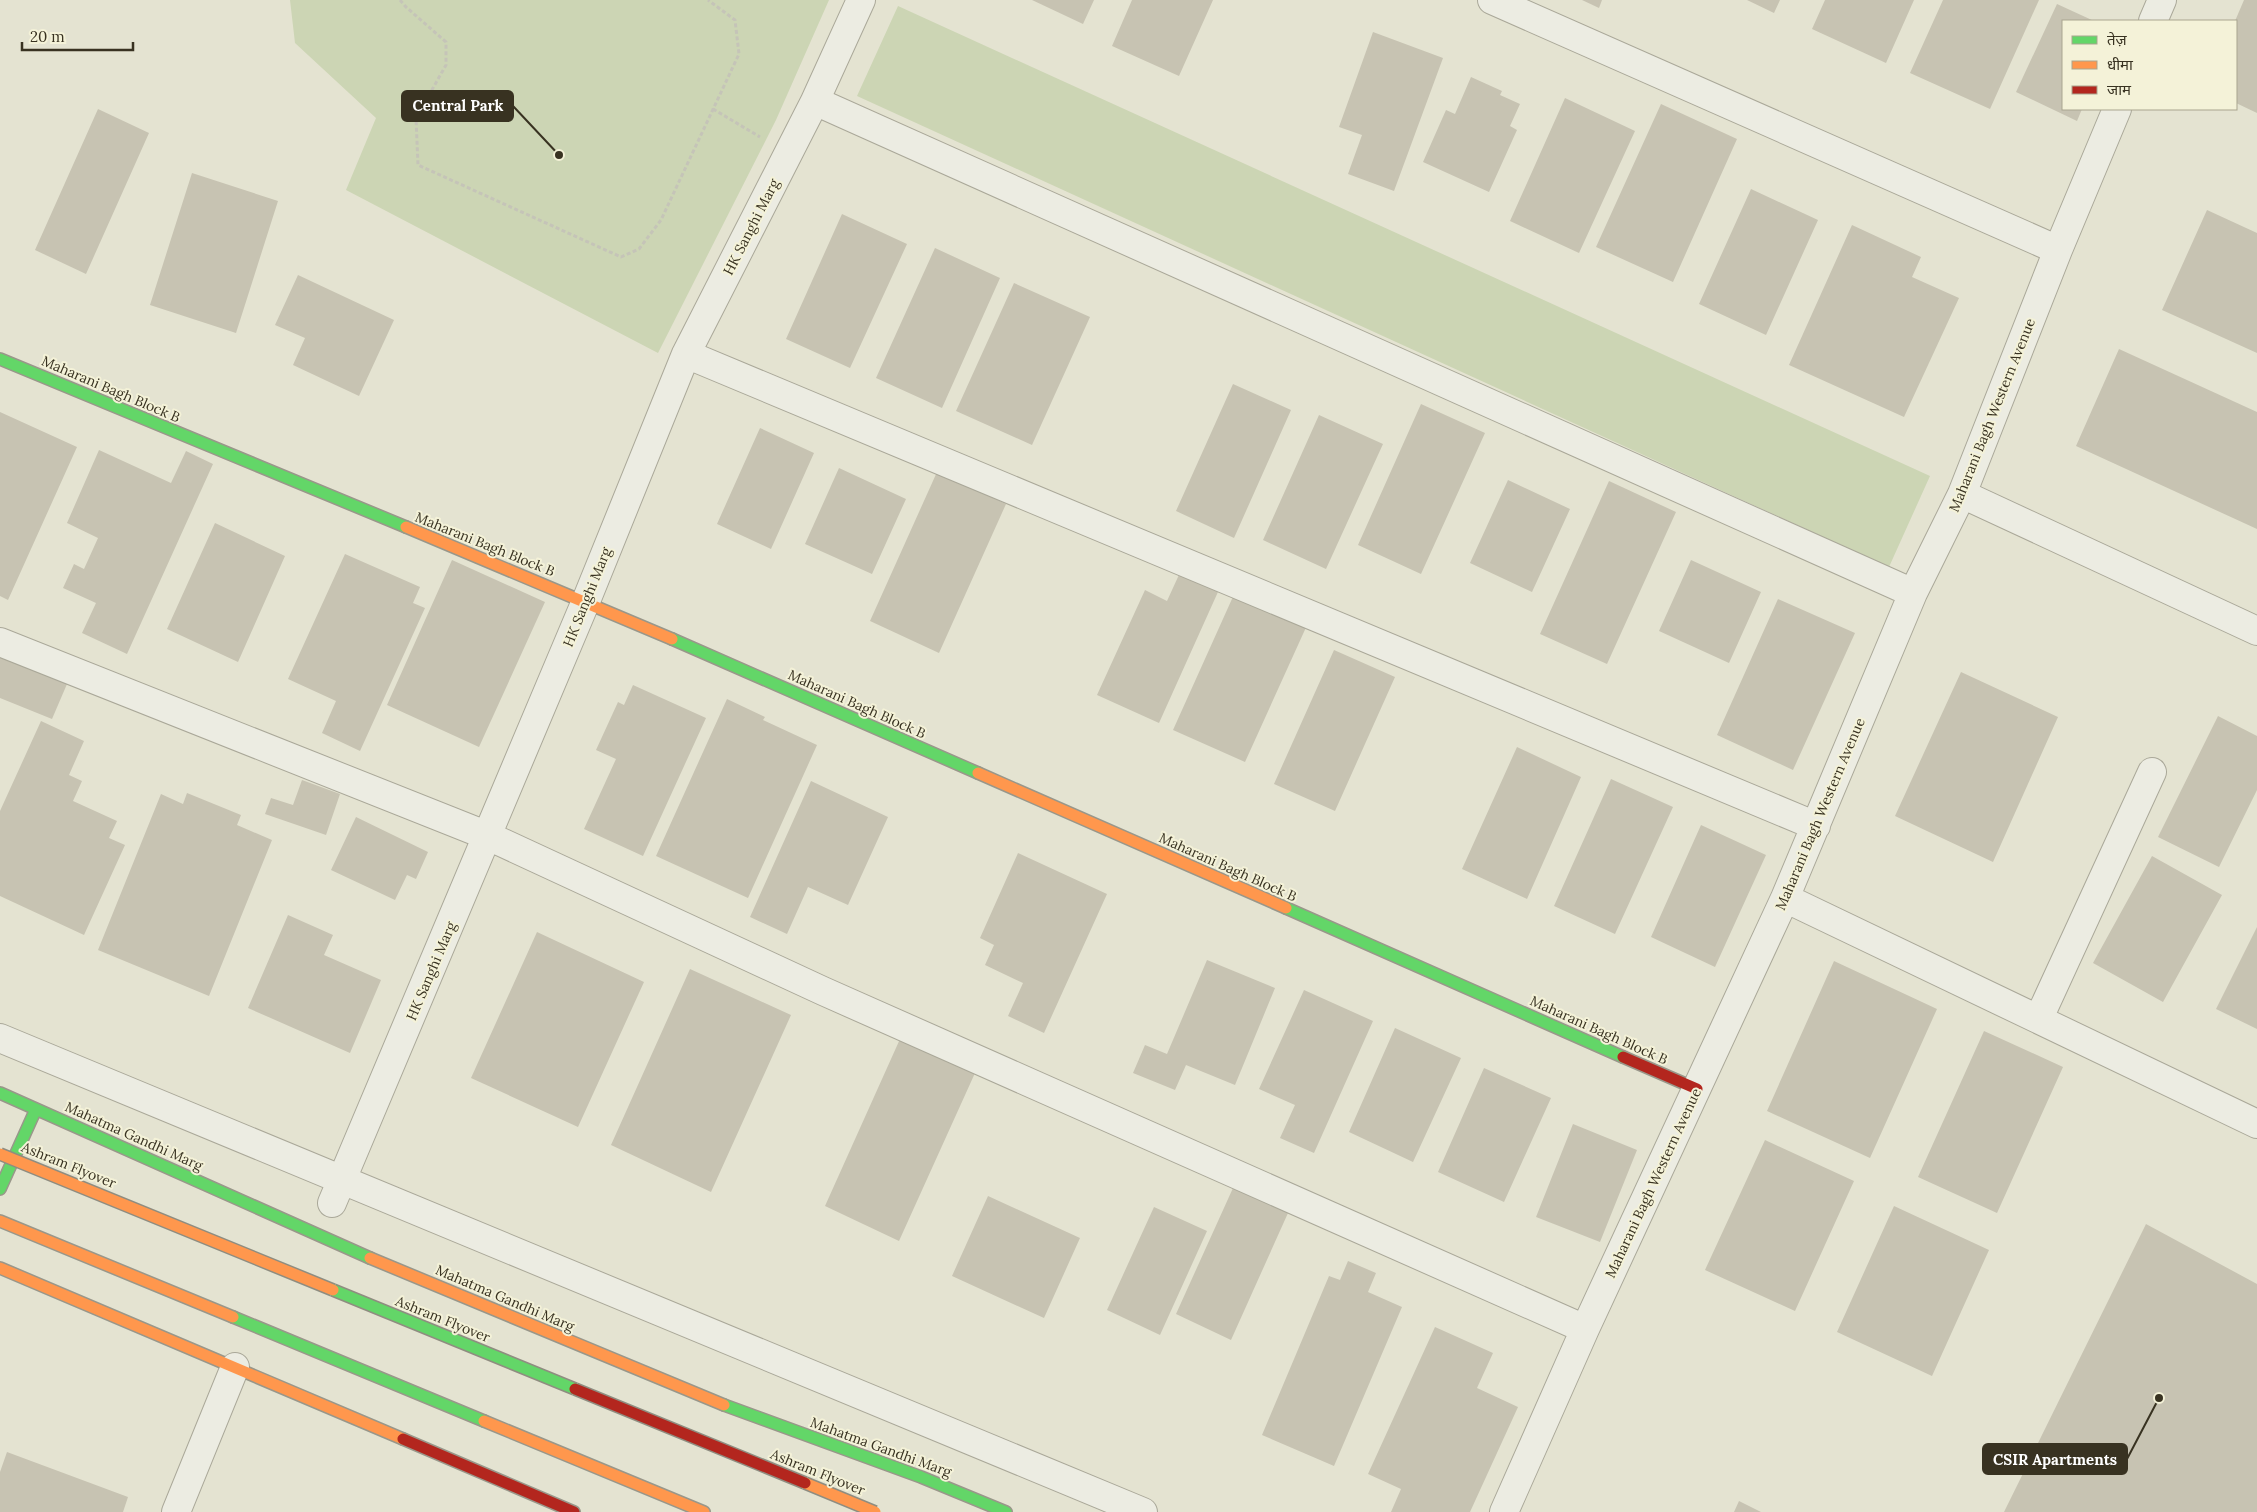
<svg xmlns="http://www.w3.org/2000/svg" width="2257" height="1512" font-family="Lora,'Noto Sans Devanagari',serif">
	<rect width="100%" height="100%" fill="#e4e3d1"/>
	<path fill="#ccd5b4" d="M290 0H829L776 120 658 353 346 190 376 118 295 43Z
		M898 6 1930 476 1889 567 857 96Z"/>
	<path fill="#c7c3b2" d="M1032 0H1094L1083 24Z
		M1132 0H1213L1179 76 1112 46Z
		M1582 0H1602L1599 8Z
		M1747 0H1780L1774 13Z
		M1825 0H1914L1886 63 1812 29Z
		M1943 0H2039L1990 109 1910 73Z
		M2244 0H2257V113L2236 103 2235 21Z
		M2057 4 2094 21H2063V109H2082L2077 121 2016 92Z
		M1373 32 1443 58 1394 191 1348 174 1362 135 1339 127Z
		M1471 77 1502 91 1500 95 1520 104 1510 126 1517 130 1489 192 1423 162 1446 110 1455 114Z
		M1565 98 1635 131 1579 253 1510 221Z
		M1661 104 1737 139 1673 282 1596 247Z
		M98 109 149 133 86 274 35 250Z
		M192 173 278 201 236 333 150 305Z
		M1751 189 1818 220 1766 335 1699 304Z
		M2207 210 2257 233V353L2162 310Z
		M842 214 907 244 850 368 786 339Z
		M1852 225 1921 257 1912 277 1959 298 1904 417 1789 365Z
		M935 248 1000 278 942 408 876 378Z
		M298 275 394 320 359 396 293 365 305 338 275 325Z
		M1014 283 1090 317 1032 445 956 411Z
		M2119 349 2257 412V529L2076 446Z
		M1233 384 1291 410 1234 538 1176 511Z
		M1421 404 1485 433 1421 574 1358 545Z
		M0 412 77 447 8 600 0 596Z
		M1319 415 1383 444 1326 569 1263 540Z
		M760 428 814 453 771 549 717 524Z
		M99 450 171 483 186 451 213 464 127 654 82 633 96 603 63 588 74 564 84 569 98 538 67 523Z
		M839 468 906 499 872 574 805 544Z
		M937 472 1006 504 939 653 870 621Z
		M1508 480 1570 509 1532 592 1470 563Z
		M1609 481 1676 512 1607 664 1540 634Z
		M215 523 285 556 238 662 167 629Z
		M345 554 420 587 413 603 425 608 360 751 322 733 336 701 288 679Z
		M452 560 545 602 479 747 387 705Z
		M1691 560 1761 592 1729 663 1659 631Z
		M1183 566 1222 583 1159 723 1097 695 1145 590 1167 601Z
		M1236 590 1308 623 1245 762 1173 730Z
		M1778 599 1855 633 1793 770 1717 735Z
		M0 649 70 677 52 719 0 698Z
		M1334 650 1395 677 1335 811 1274 784Z
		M1961 672 2058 717 1993 862 1895 816Z
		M633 685 706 718 643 856 584 829 616 759 596 750 618 702 624 705Z
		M727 699 765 717 763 720 817 745 748 898 656 856Z
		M2218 716 2257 736V790L2219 867 2158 837Z
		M41 721 84 741 69 775 82 781 73 801 117 821 109 838 125 845 84 935 0 896V811Z
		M1517 747 1581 777 1527 899 1462 869Z
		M1611 779 1673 807 1615 934 1554 906Z
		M302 780 340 794 326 835 265 814 271 798 293 805Z
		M811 781 888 817 848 905 808 887 787 934 750 917Z
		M187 793 241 815 237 825 272 840 209 996 98 950 161 794 183 804Z
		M356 817 428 852 416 879 407 875 395 900 331 870Z
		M1701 825 1766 855 1715 967 1651 937Z
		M1018 853 1107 894 1044 1033 1008 1016 1023 983 985 965 994 945 980 938Z
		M2152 856 2222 895 2163 1002 2093 963Z
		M288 915 333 935 324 955 381 980 350 1053 248 1008Z
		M2257 927V1029L2216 1009Z
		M537 932 644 982 578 1127 471 1078Z
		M1207 960 1275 988 1235 1085 1186 1065 1175 1090 1133 1073 1145 1045 1167 1054Z
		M1834 961 1937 1009 1870 1158 1767 1111Z
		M690 969 791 1015 711 1192 611 1145Z
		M1304 990 1373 1021 1314 1153 1280 1138 1295 1105 1259 1089Z
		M1395 1028 1461 1058 1413 1162 1349 1132Z
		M1984 1031 2063 1067 1997 1213 1918 1177Z
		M900 1039 975 1073 899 1241 825 1206Z
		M1484 1068 1551 1098 1504 1202 1438 1172Z
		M1573 1124 1637 1150 1600 1242 1536 1217Z
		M1765 1140 1854 1181 1795 1311 1705 1270Z
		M1233 1188 1288 1213 1231 1340 1176 1314Z
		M988 1196 1080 1238 1044 1318 952 1276Z
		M1894 1206 1989 1250 1932 1376 1837 1332Z
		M1154 1207 1207 1231 1160 1335 1107 1310Z
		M2146 1224 2257 1284V1512H2004Z
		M1348 1261 1376 1273 1368 1292 1402 1307 1334 1466 1262 1435 1329 1276 1340 1280Z
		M1435 1327 1493 1353 1477 1388 1518 1407 1470 1512H1391L1401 1489 1368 1474Z
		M7 1452 128 1497 123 1512H0V1472Z
		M1739 1501 1761 1512H1734Z"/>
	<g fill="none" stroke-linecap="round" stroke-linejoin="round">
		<g stroke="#aaa899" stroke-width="30">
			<path id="street" d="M1492 0 2058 250
				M2153 21 2162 0
				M815 101 1913 593
				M686 354 1816 826
				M1962 494 2257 631
				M0 642 488 836 823 991 1585 1329
				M1785 898 2257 1124
				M2039 1018 2152 772
				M0 1038 1143 1512
				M332 1203 586 601 686 354 815 101 861 0
				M176 1512 235 1367
				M1504 1512 1585 1329 1785 898 1913 593 1962 494 2058 250 2117 109"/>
		</g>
		<g stroke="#99978a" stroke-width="14">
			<path id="fast" d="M0 359 406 527
				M672 639 978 773
				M1286 908 1623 1057
				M0 1093 370 1258
				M0 1189 36 1109
				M233 1317 484 1421
				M724 1405 921 1477 1006 1512"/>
		</g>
		<g stroke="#99978a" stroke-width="14">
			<path id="slow" d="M406 527 672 639
				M978 773 1286 908
				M0 1221 233 1317
				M370 1258 724 1405
				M0 1268 403 1439
				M484 1421 704 1512"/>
		</g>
		<g stroke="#99978a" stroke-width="14">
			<path id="jam" d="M1623 1057 1697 1089
				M403 1439 574 1512"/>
		</g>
		<path stroke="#c5c4b8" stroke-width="3" stroke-dasharray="4 2.5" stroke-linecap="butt" d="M400 0 406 7 446 42V65L416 118 418 165 621 257 639 249 661 220 739 54 735 20 708 0
			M713 109 760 137"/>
		<use href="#street" stroke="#ecece2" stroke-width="28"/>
		<use href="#fast" stroke="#63d668" stroke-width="11"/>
		<use href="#slow" stroke="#ff974d" stroke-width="11"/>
		<use href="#jam" stroke="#b3261e" stroke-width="11"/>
		<g stroke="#8f8d80" stroke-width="14" stroke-linecap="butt">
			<path id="fast-bridge" d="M333 1290 575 1389"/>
		</g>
		<g stroke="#8f8d80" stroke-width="14" stroke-linecap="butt">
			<path id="slow-bridge" d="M0 1154 333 1290
				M805 1483 875 1512"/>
		</g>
		<g stroke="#8f8d80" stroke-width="14" stroke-linecap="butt">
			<path id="jam-bridge" d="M575 1389 805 1483"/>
		</g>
		<use href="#fast-bridge" stroke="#63d668" stroke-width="11"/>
		<use href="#slow-bridge" stroke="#ff974d" stroke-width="11"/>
		<use href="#jam-bridge" stroke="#b3261e" stroke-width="11"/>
	</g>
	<g text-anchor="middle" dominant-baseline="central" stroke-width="4" stroke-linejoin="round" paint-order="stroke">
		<g font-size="14" fill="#383221" stroke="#f4f2d8">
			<text transform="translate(751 227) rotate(-63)">HK Sanghi Marg</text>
			<text transform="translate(111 389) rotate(23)">Maharani Bagh Block B</text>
			<text transform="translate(1992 415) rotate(-68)">Maharani Bagh Western Avenue</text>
			<text transform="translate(485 544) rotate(22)">Maharani Bagh Block B</text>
			<text transform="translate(587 597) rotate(-68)">HK Sanghi Marg</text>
			<text transform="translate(857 704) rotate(24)">Maharani Bagh Block B</text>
			<text transform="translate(1820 814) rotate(-67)">Maharani Bagh Western Avenue</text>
			<text transform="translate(1228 867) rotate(24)">Maharani Bagh Block B</text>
			<text transform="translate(431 971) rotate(-67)">HK Sanghi Marg</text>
			<text transform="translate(1599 1030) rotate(24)">Maharani Bagh Block B</text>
			<text transform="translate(134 1136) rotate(24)">Mahatma Gandhi Marg</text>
			<text transform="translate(69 1165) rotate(22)">Ashram Flyover</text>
			<text transform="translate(1653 1183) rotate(-65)">Maharani Bagh Western Avenue</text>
			<text transform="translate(505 1298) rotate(23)">Mahatma Gandhi Marg</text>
			<text transform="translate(443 1319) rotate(22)">Ashram Flyover</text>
			<text transform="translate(881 1447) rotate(20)">Mahatma Gandhi Marg</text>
			<text transform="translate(818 1472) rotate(22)">Ashram Flyover</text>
		</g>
	</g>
	<path fill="none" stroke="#383221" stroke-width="2" d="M559 155L513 106M2159 1398L2127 1459"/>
	<g fill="#383221" stroke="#f4f2d8" stroke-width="2">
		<circle cx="559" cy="155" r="5"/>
		<circle cx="2159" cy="1398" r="5"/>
	</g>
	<g fill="#383221" stroke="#383221" stroke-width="2">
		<rect x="402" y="91" width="111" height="30" rx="5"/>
		<rect x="1983" y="1444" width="144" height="30" rx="5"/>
	</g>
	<g font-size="15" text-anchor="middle" font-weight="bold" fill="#fff">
		<text x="458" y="111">Central Park</text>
		<text x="2055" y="1465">CSIR Apartments</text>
	</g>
	<rect x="2062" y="20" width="175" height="90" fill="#f4f2d8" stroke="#a9a58f"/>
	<rect x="2072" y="36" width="25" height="8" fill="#63d668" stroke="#a9a58f"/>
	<text x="2107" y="45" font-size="15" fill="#383221">तेज़</text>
	<rect x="2072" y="61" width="25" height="8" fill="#ff974d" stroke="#a9a58f"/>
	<text x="2107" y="70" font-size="15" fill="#383221">धीमा</text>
	<rect x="2072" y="86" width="25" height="8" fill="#b3261e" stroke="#a9a58f"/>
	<text x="2107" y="95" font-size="15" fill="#383221">जाम</text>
	<path d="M22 42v8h111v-8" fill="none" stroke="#383221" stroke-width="2.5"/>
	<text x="30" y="42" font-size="15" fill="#383221" stroke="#f4f2d8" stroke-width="4" paint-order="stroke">20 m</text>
</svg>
